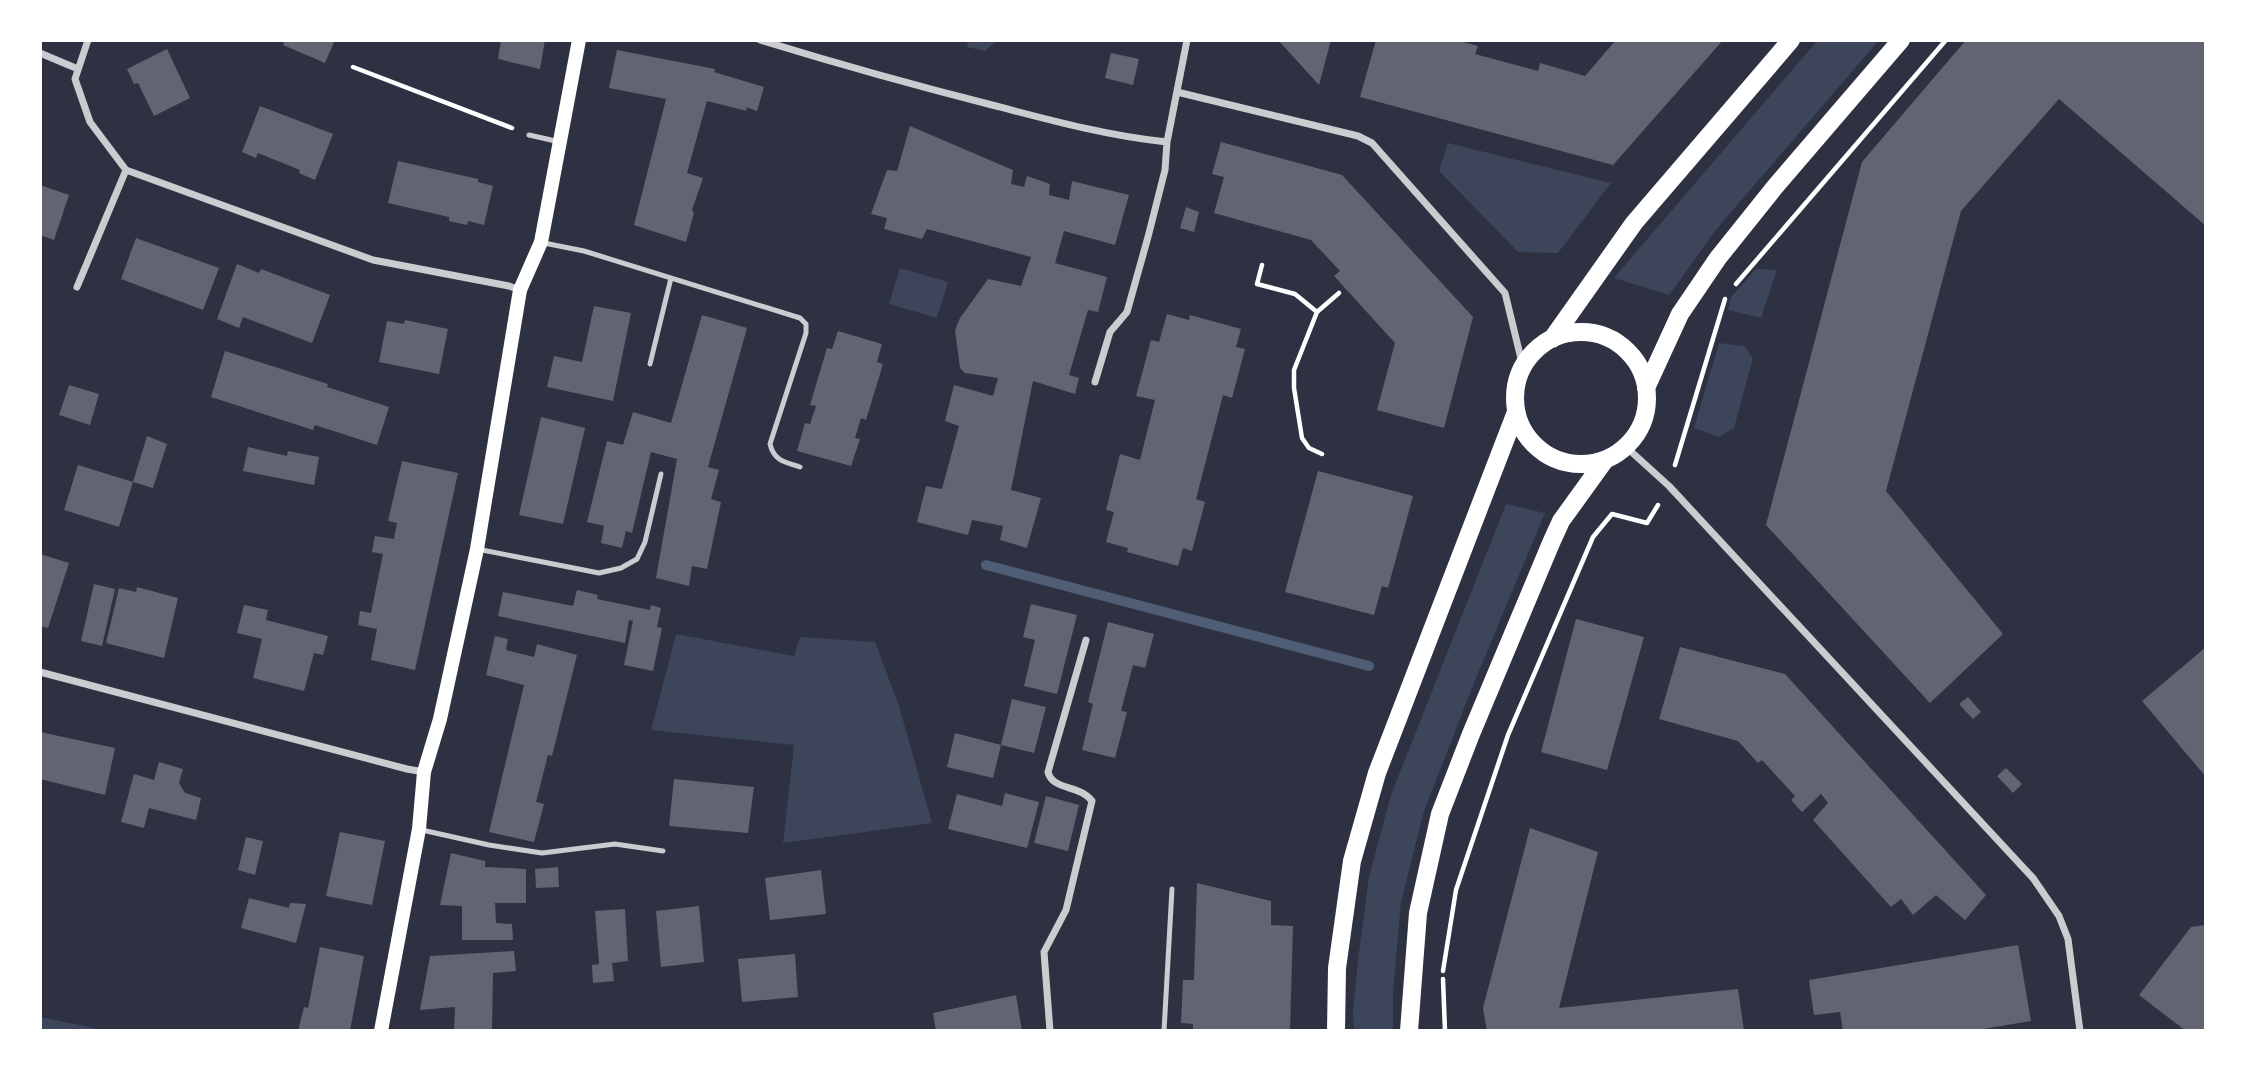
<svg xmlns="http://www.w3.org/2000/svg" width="2246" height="1071" font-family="'DM Sans',sans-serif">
	<rect width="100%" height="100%" fill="#2d3142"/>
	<path fill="#3c4559" d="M968 40H997L985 51 967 47Z
		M1818 40H1879L1715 231 1669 295 1614 278Z
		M1448 143 1611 183 1558 253 1518 252 1439 171Z
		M900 268 948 282 937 318 889 304Z
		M1756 269 1777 270 1761 318 1728 310 1731 297Z
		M1719 343 1744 346 1753 358 1734 428 1719 437 1694 428Z
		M1506 504 1545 513 1474 683 1423 814 1401 902 1393 992V1031H1354L1353 1012 1358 960 1369 877 1391 795Z
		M676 634 794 656 800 637 875 642 899 706 932 823 783 843 794 745 651 730Z
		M40 1017 109 1031H40Z"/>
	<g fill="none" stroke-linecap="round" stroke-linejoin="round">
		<path stroke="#4f5d75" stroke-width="10" d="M986 565 1369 666"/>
	</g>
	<path fill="#626471" d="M285 40H335L325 63 283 45Z
		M501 40H545L540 69 498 59Z
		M1278 40H1331L1319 85Z
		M1376 40H1456L1478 46 1475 54 1538 71 1540 63 1585 76 1616 40H1723L1613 165 1360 97Z
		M1966 40H2206V226L2059 99 1961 211 1886 491 2003 634 1930 703 1766 525 1862 162Z
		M167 49 190 98 154 116 138 83 134 84 127 69Z
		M617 50 715 69 714 72 764 87 757 111 746 107 747 111 707 101 687 173 703 178 692 210 694 213 686 242 634 225 666 99 609 88Z
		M1111 53 1139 59 1133 85 1105 78Z
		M260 106 333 134 315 180 299 173 300 170 258 153 256 158 242 152Z
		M910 126 1013 170 1011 184 1024 187 1027 176 1050 184 1049 195 1069 200 1072 181 1129 195 1115 245 1064 231 1055 263 1107 277 1098 312 1088 310 1069 375 1079 378 1075 394 1033 381 1011 490 1041 498 1027 548 1000 540 1003 526 972 520 968 535 917 522 926 486 942 489 959 426 945 421 954 385 993 396 998 378 965 373 960 368 955 330 960 318 988 279 1021 286 1031 257 927 229 922 239 884 229 887 218 871 214 887 170 897 171Z
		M1221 142 1342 175 1473 317 1444 428 1377 410 1395 343 1334 276 1340 271 1311 240 1214 213 1224 177 1212 174Z
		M398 161 478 179V182L493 186 484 225 468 221 467 225 449 221V217L388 203Z
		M40 185 69 195 54 240 40 235Z
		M1186 207 1199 212 1194 232 1180 228Z
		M136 238 219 268 203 310 121 279Z
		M237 264 259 273 261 269 330 295 312 343 243 317 239 328 217 319Z
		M594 306 631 313 613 401 547 387 554 356 582 362Z
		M1167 314 1189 320 1190 315 1241 329 1236 347 1245 349 1232 398 1223 395 1196 499 1205 502 1192 551 1183 548 1178 566 1127 552 1128 548 1106 542 1114 512 1106 510 1120 454 1140 460 1155 400 1136 396 1151 340 1159 342Z
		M702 315 747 328 708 467 719 470 711 499 721 502 707 569 692 566 689 586 656 578 677 459 651 452 632 533 626 531 622 548 601 543 604 526 587 522 607 441 623 445 633 412 671 423Z
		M405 320 448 329 439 374 379 362 387 321 404 324Z
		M838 331 882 344 877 362 883 364 866 420 861 418 855 438 860 439 851 466 797 451 805 423 810 424 816 406 810 405 827 348 832 349Z
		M225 351 328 384 327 387 389 407 377 445 315 425 313 430 211 397Z
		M69 385 99 394 90 425 59 415Z
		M541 417 585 428 563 524 519 515Z
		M147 436 167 444 153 488 133 482Z
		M248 447 287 456 288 451 319 457 314 485 243 471Z
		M402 461 458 473 415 670 371 660 377 629 358 625 360 611 371 613 383 554 372 552 375 536 394 539 397 523 388 521Z
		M78 465 133 482 119 527 64 510Z
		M1318 471 1413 496 1388 588 1382 586 1374 615 1285 592Z
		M40 554 69 563 48 628 40 626Z
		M94 584 115 589 102 646 81 641Z
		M137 587 178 598 164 658 106 643 119 588 136 592Z
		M577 590 598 595 597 599 650 610 651 605 661 608 657 627 662 628 653 671 624 665 633 621 629 620 625 643 498 616 503 592 573 606Z
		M1031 604 1077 615 1057 694 1024 686 1035 640 1023 637Z
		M244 605 268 610 266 620 328 636 323 655 314 653 304 691 253 678 262 639 237 633Z
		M1576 619 1644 637 1607 770 1541 752Z
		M1108 622 1154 634 1145 668 1133 665 1121 711 1127 712 1115 758 1082 750 1093 704 1088 702Z
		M495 636 508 639 506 650 534 657 537 644 577 655 552 756 548 755 536 802 544 804 534 842 489 832 524 685 486 675Z
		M1680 647 1785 674 1986 895 1965 920 1936 895 1913 915 1901 899 1891 907 1813 820 1828 803 1821 794 1802 812 1791 800 1795 796 1762 760 1758 763 1738 741 1659 719Z
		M2206 647V777L2142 701Z
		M1968 697 1981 712 1973 719 1959 704Z
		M1012 699 1046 707 1034 753 1001 745Z
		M40 732 115 748 105 795 40 779Z
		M955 733 1001 745 993 778 947 767Z
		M159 762 183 769 179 783 185 793 201 798 196 820 149 808 144 828 121 822 134 774 154 780Z
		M2006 768 2022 784 2013 793 1997 776Z
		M674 779 754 787 748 833 669 826Z
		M1005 793 1039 802 1027 848 948 829 957 794 1002 806Z
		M1046 796 1079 805 1068 851 1034 843Z
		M1530 828 1598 852 1559 1008 1738 989 1744 1031H1487L1483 1008Z
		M340 832 385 841 372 905 326 896Z
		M246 837 263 841 255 875 238 870Z
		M451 853 485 861V867L526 869V903H495L496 923 512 924 513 940H462V906L440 905Z
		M558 867 559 887 536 888 535 869Z
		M821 870 826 914 770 920 765 878Z
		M1197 883 1271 901V925L1293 926 1290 1031H1193V1024L1181 1023 1183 980H1194Z
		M249 898 289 908 290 903 306 904 296 943 241 928Z
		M699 906 704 962 661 967 656 911Z
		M625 909 628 961 612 963 614 981 593 983 592 965 599 964 595 911Z
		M2206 925V1031H2186L2139 995 2191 927Z
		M2018 945 2031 1021 1971 1031H1843L1840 1012 1814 1015 1809 980Z
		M320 947 364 956 350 1031H298L304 1007 308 1008Z
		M514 951 516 971 493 973 492 1031H454L455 1007 420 1010 430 956Z
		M795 954 798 997 742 1002 738 959Z
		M1016 995 1022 1031H936L933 1013Z"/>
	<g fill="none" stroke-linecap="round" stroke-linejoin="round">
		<path stroke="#fff" stroke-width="4.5" d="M353 67 512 128
			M1262 265 1257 284 1295 294 1317 312
			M1736 284 1946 40
			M1322 454 1309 448 1302 438 1294 388V370L1317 312 1339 293
			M1675 465 1725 299
			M1443 971 1456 890 1508 735 1593 537 1612 514 1647 523 1658 505
			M1443 979 1445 1031"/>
		<path stroke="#caccd0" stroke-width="5" d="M529 135 560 142
			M544 243 584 251 800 318 806 324V333L770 444C774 461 785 462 800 467
			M650 364 671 278
			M477 549 599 573 621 568 637 559 645 542 661 474
			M422 830 489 845 542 853 615 844 663 851
			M1164 1031 1172 889"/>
		<path stroke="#caccd0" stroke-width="7" d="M88 40 75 79 90 122 126 170
			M760 40C838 64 917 86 996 106 1053 121 1109 136 1167 142
			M40 53 78 69
			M1177 92 1358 136 1372 143 1505 293 1523 367
			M77 287 126 170 373 260 509 286 520 290
			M1095 382 1110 332 1127 312 1148 237 1165 170 1167 142 1187 40
			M1626 447 1669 486 2033 878 2059 916 2068 939 2080 1031
			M40 672 407 769 424 772
			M1050 1031 1044 952 1066 910 1092 801C1079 784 1053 791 1048 772L1086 640"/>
		<path stroke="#fff" stroke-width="14" d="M381 1031 419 829 424 772 440 719 477 549 520 290 541 242 579 40"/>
		<path stroke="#fff" stroke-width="18" d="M1515 398a66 66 0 1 1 132 0a66 66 0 1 1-132 0Z
			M1552 339 1634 223 1791 40
			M1646 388 1680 314 1718 258 1774 188 1901 40
			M1336 1031 1337 968 1352 861 1377 773 1516 412
			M1409 1031 1418 913 1440 814 1471 734 1551 543 1561 521 1605 460"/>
	</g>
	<rect width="2246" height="1071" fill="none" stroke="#ffffff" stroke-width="84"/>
</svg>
